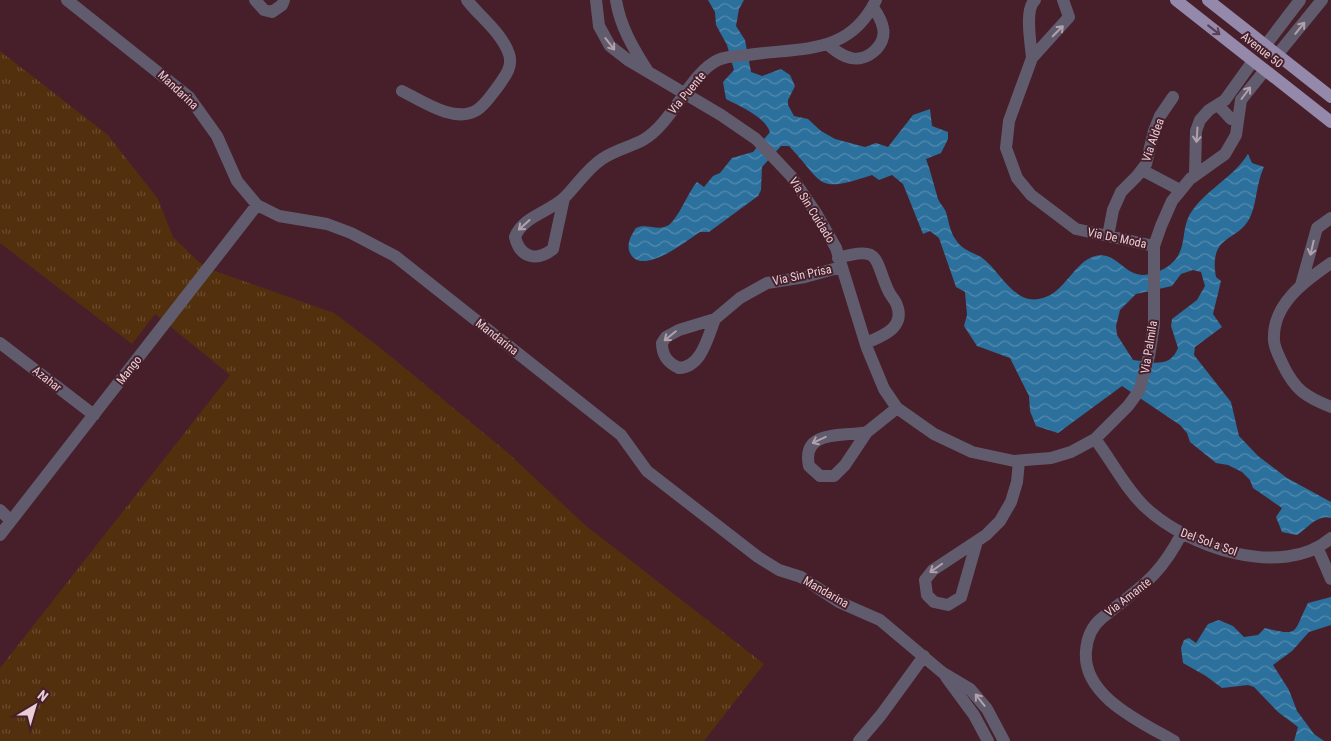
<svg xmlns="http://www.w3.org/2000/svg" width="1331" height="741" font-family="'Roboto Condensed',sans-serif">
	<defs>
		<pattern id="grass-tufts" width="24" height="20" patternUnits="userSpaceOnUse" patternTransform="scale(1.25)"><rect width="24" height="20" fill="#522f0d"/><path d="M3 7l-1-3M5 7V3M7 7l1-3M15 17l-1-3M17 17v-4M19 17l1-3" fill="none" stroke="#6b4c2f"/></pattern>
		<pattern id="water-waves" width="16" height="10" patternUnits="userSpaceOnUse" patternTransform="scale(1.25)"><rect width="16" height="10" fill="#2c719d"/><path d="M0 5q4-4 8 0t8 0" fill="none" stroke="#558aae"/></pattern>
	</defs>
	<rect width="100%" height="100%" fill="#461f2b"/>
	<path fill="url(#grass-tufts)" d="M0 51 108 135 158 199 173 237 199 262 215 271 334 313 378 346 508 453 585 525 764 664 704 741H0V668L230 375 155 314 132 344 0 243Z"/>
	<path fill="url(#water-waves)" fill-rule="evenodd" d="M708 0H744L739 9 736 26 745 40 751 72 762 76 781 69 790 75 795 86 788 100V105L794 116 808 119 821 131 835 139 865 147 876 143 888 147 913 115 930 109 932 126 948 132V139L941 153 926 159C931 172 934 186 938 199 940 204 944 207 946 212 949 222 950 232 956 240 962 250 972 252 981 257 1000 270 1014 307 1043 298 1065 292 1074 262 1095 256 1116 251 1123 274 1142 275 1152 275 1167 269 1173 262 1187 249 1181 229 1190 214 1205 190 1233 178 1248 154L1252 163 1264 167C1256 184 1257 201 1251 215 1240 243 1208 232 1216 277L1221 281 1213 314 1222 327 1195 347 1194 355 1231 402 1239 436 1258 456 1287 478 1331 502V518C1317 514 1308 528 1297 535L1282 532 1276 517 1282 508 1253 488 1250 480 1242 472 1228 465 1216 463 1190 442 1187 433 1180 425 1122 386 1058 433 1036 426 1030 411 1029 396 1010 358 977 346 964 326 967 315 965 292 956 287 939 238 930 231 923 234 903 184 892 175 879 180 872 175C815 194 825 184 789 146H781L762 167 761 190 758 196 709 232H700C686 241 642 277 630 253 626 245 631 235 636 228 647 223 656 231 667 226 677 222 688 192 697 182L704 187 713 176 720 173 732 158 753 152 770 132C764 116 741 107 726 99L723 82 734 70 727 45 716 25 715 12ZM1193 270 1201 272 1205 286 1197 300 1172 319 1171 326 1178 348C1170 369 1151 362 1133 360L1117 335 1116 326 1120 310 1136 294 1172 286 1181 274Z
		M1331 597V625L1309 632 1292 651 1273 665 1289 690 1297 711 1314 734 1324 741H1294L1298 727 1278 712 1254 687 1248 685 1222 688 1206 676 1183 663 1181 648 1184 640 1189 638 1196 643 1208 624 1219 620 1233 626 1244 637 1258 635 1265 628C1301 637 1293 632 1308 603Z"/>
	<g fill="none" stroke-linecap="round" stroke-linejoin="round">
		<path stroke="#615c6d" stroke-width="12" d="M67 0 189 97 217 136 237 181 257 205 279 216 327 224 351 233 395 256 621 435 647 471 758 557 779 570 801 577 839 602 880 620 943 673 970 689 987 709 1004 741
			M255 0 264 10 272 12 282 5 284 0
			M596 0 599 26 610 46 628 60 721 115 756 139 791 176 816 213 836 248 867 348 884 389 897 408 934 434 972 452 1014 461 1051 458 1071 452 1095 439 1128 406 1139 391 1149 356 1154 325V246L1161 226 1172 201 1190 179 1225 154 1236 135 1241 100 1265 70
			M616 0C620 26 633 48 647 70
			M1063 0 1069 17 1032 58 1009 121 1006 148 1017 178 1031 195 1076 229 1154 246
			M827 44C835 50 841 56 851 58 867 62 887 45 883 28 882 21 877 13 873 7
			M1265 46 1300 0
			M1277 55 1322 0
			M1032 58C1031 44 1024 9 1035 0
			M402 91C422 101 455 124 477 110 486 104 492 94 499 85 506 75 513 66 509 54 502 33 480 17 467 0
			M1218 105 1231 119 1237 120
			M1142 170 1180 190
			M1195 174 1196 131 1200 120 1209 110 1225 100 1253 61
			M564 198 553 249C537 262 520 258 515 237 523 216 550 212 565 197 577 185 587 169 602 159 615 150 630 147 643 140 672 124 690 73 718 60 727 56 739 56 748 55 801 47 849 56 876 0
			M1108 236 1113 210 1121 192 1137 176 1146 164 1154 131 1160 116 1173 97
			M838 258C881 245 874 259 888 290 890 295 894 299 896 303 907 327 883 336 866 343
			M1331 263C1305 281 1272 304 1274 340 1274 348 1280 358 1283 365 1295 390 1306 397 1331 407
			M1301 285 1317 228 1331 218
			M715 319C708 336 702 367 679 368 668 363 662 356 662 343L666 337 679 330 715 319 740 298 767 283 805 277 841 267
			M0 343 94 415
			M867 432C843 437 801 429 809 466L820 476H834L845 465 867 432 897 408
			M1095 439C1112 461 1125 488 1145 507 1187 547 1282 580 1331 538
			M0 510 11 521
			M0 535 257 205
			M977 541 961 597 948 605 934 602 927 595 925 580 933 570 986 535 1000 521 1011 502 1017 482 1019 461
			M1318 549 1331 579
			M946 677 974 715 988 741
			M859 741 881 715 924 656
			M1174 741C1141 722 1082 696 1086 651 1087 638 1092 626 1102 618 1140 587 1159 578 1182 533"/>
		<path stroke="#9488ab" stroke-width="12" d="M1176 0 1331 122
			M1208 0 1331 97"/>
	</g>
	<defs><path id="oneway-shaft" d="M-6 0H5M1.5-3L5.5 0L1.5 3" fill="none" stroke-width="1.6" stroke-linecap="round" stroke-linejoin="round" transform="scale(1.25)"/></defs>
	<g stroke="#b3a0ab">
		<use href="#oneway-shaft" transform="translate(1300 28) rotate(-51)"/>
		<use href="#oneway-shaft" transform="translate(1058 31) rotate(-45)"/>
		<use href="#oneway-shaft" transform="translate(610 44) rotate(52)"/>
		<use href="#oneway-shaft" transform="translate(1246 93) rotate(-53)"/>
		<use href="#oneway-shaft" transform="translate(1197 135) rotate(94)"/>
		<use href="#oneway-shaft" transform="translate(524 225) rotate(138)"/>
		<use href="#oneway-shaft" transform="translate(1312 248) rotate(103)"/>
		<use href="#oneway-shaft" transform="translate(670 336) rotate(141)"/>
		<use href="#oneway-shaft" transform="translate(819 440) rotate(155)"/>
		<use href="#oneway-shaft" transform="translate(936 568) rotate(145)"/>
		<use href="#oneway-shaft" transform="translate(980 700) rotate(-128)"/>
	</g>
	<use stroke="#5d3e51" href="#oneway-shaft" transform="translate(1214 30) rotate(38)"/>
	<g text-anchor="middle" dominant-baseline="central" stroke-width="4" stroke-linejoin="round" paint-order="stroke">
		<g font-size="12" fill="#e9ced5" stroke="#461f2b">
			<text transform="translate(1262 50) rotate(38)">Avenue 50</text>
			<text transform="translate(178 90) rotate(43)">Mandarina</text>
			<text transform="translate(687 93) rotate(-50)">Via Puente</text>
			<text transform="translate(1153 140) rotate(-71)">Via Aldea</text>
			<text transform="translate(812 210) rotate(58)">Via Sin Cuidado</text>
			<text transform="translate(1117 238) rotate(12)">Via De Moda</text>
			<text transform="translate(802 275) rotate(-12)">Via Sin Prisa</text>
			<text transform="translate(497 337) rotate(38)">Mandarina</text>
			<text transform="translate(1149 347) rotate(-81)">Via Palmila</text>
			<text transform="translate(129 370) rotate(-52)">Mango</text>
			<text transform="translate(47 379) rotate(38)">Azahar</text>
			<text transform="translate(1209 542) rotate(20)">Del Sol a Sol</text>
			<text transform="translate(826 592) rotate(30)">Mandarina</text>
			<text transform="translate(1128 597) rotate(-38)">Via Amante</text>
		</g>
	</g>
	<g transform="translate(35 706) rotate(38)" stroke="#461f2b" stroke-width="4" paint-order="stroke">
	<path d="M0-4L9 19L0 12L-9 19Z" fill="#e9ced5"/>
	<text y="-8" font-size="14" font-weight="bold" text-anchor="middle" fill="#e9ced5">N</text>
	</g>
</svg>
